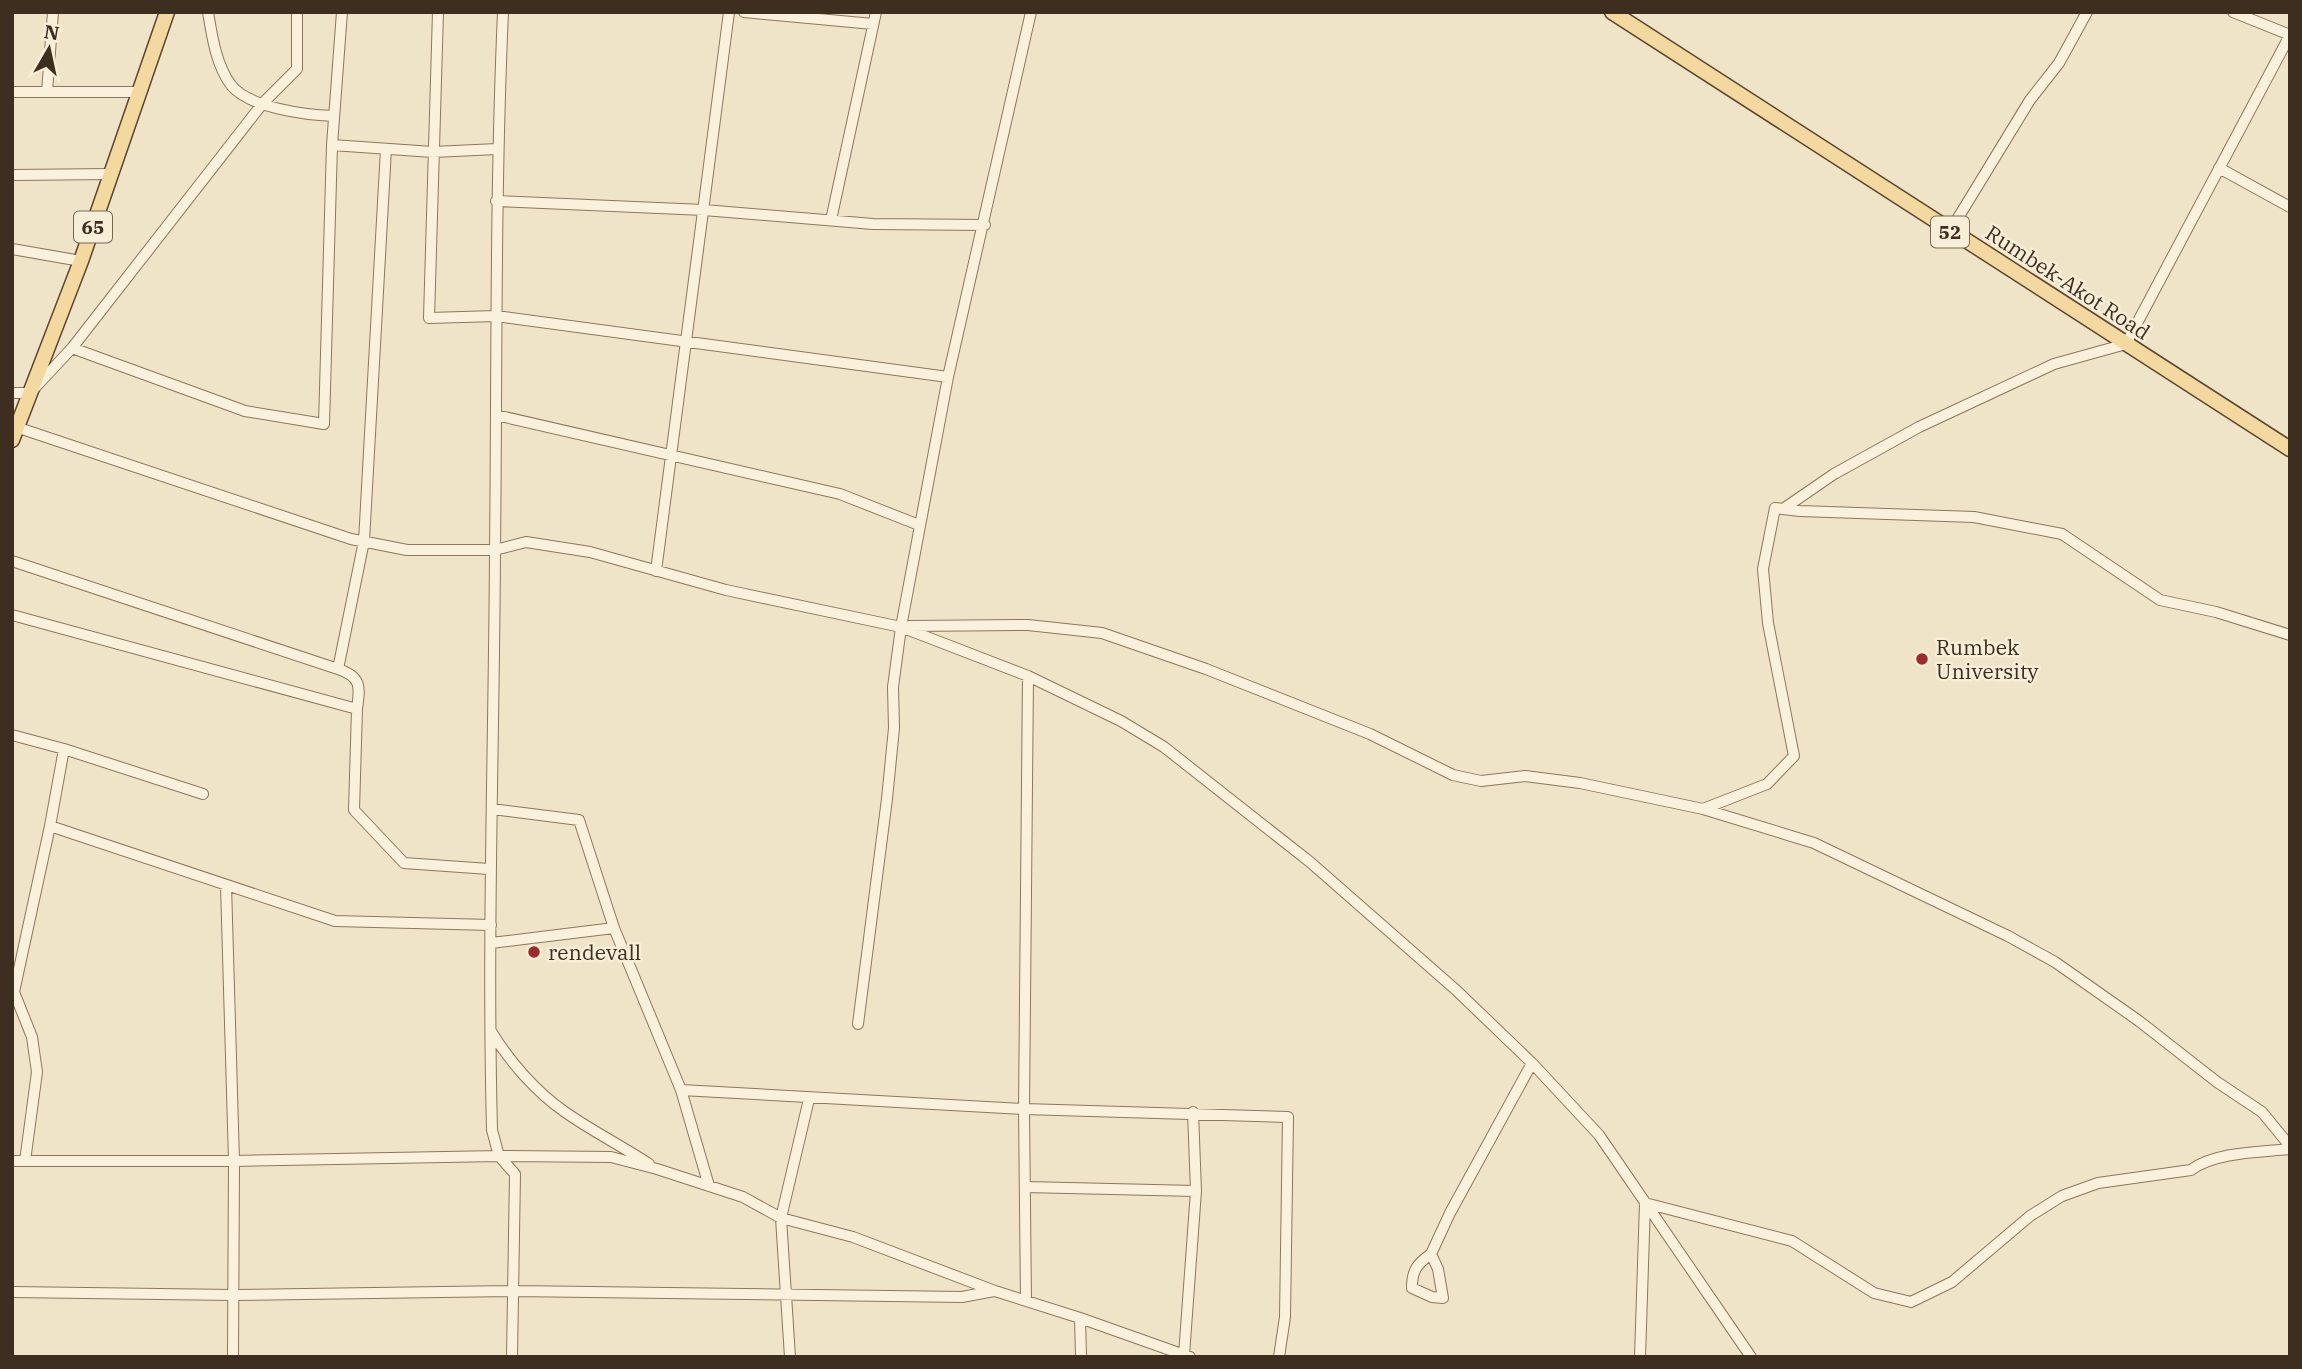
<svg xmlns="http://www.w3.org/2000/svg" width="2302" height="1369" font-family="'IBM Plex Serif',serif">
	<rect width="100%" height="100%" fill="#f0e4c8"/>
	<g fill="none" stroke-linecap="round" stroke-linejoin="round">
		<g stroke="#8d765c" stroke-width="12">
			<path id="minor" d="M208 12C212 36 216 65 231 85 249 108 306 115 334 116
				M438 12 429 318 496 316 948 377
				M503 12C495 192 497 371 495 551 494 744 487 937 492 1130L499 1156 515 1174 512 1357
				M744 12 873 24
				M2233 12 2290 35
				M12 92H139
				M47 92 53 12
				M332 145 433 152 497 149
				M2219 168 2290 207
				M12 175 112 174
				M496 201 704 210 873 224 985 225
				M831 220 876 12
				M1950 231 2030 100 2059 63 2087 12
				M12 249 81 261
				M72 348 245 411 324 424 332 145 342 12
				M12 393H30L72 348 263 103 297 69V12
				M496 415 840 494 919 525
				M16 427 351 539 407 550H495L526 542 590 552 726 590 901 627 1028 676 1121 721 1164 747 1310 862 1456 990 1532 1063 1599 1135 1751 1357
				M1783 509 1834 474 1919 427 2054 364 2126 344 2290 35
				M12 561 338 669 364 541 386 149
				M656 571 729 12
				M12 615 357 709 354 810 404 863 489 869
				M909 626 1028 625 1102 633 1206 669 1370 734 1453 775 1481 781 1525 776 1580 783 1703 809 1814 843 2008 936 2055 962 2139 1021 2217 1082 2262 1112 2290 1146
				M338 669C362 677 360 687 357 709
				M12 735 64 749 203 794
				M492 809 579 820 614 928 681 1090 709 1186
				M1703 809 1767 784 1794 756 1768 623 1763 569 1775 508 1800 511 1974 517 2062 534 2160 600 2216 612 2290 635
				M50 826 64 749
				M226 885 234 1161 233 1357
				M491 943 614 928
				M858 1024 887 799 894 728 893 687 901 627 948 377 1031 12
				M491 1031C509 1061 536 1092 565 1112 592 1131 622 1146 649 1164
				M681 1090 1024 1109 1288 1117 1285 1317 1279 1357
				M12 1161H234L499 1156 611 1157 657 1169 743 1197 781 1218 853 1237 995 1291 1080 1318 1190 1357
				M25 1161 37 1072 32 1037 14 992 50 826 335 921 491 925
				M1025 1187 1196 1191
				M1431 1254C1417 1264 1412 1270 1412 1288L1432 1297 1443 1298 1438 1269 1431 1254 1450 1213 1532 1063
				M12 1292 233 1295 513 1291 962 1297 994 1291
				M1026 1301 1024 1109 1028 676
				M1080 1318 1081 1357
				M1184 1355 1196 1191 1193 1112
				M790 1357 781 1218 809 1099
				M1640 1357 1645 1203 1792 1241 1874 1293 1911 1302 1952 1282 2030 1216 2062 1196 2098 1183 2191 1170C2214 1152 2261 1152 2290 1149"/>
		</g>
		<g stroke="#5b4430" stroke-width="17">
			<path id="primary" d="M1612 12 2290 449
				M12 440 81 261 167 12"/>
		</g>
		<use href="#minor" stroke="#faf1dc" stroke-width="10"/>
		<use href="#primary" stroke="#f3d9a0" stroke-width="14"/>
	</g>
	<g fill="#9e2a2b" stroke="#f7eed8" stroke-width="2.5">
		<circle cx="1922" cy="659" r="7"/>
		<circle cx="534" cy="952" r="7"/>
	</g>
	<g text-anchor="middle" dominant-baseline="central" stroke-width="5" stroke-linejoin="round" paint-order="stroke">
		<g fill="#f7eed8" stroke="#756857" stroke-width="2">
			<rect x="74" y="211.5" width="38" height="31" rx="5"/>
			<rect x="1931" y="216.5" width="38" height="31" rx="5"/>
		</g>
		<g font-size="19" font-weight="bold" fill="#3d2e20">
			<text x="93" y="227">65</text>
			<text x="1950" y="232">52</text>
		</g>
		<g font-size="21" fill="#3d2e20" stroke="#f7eed8">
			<text transform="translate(2068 282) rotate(33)">Rumbek-Akot Road</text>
		</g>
		<g font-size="21" fill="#3d2e20" stroke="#f7eed8" text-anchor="start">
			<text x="1936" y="647">Rumbek<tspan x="1936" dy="24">University</tspan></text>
			<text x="548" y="952">rendevall</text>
		</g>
	</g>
	<rect width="2302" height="1369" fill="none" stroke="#3d2e20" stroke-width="28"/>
	<g transform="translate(49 49) rotate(9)" stroke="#f7eed8" stroke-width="5" paint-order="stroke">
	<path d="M0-5L12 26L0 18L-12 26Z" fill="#3d2e20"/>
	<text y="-10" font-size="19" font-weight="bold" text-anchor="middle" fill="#3d2e20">N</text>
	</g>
</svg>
